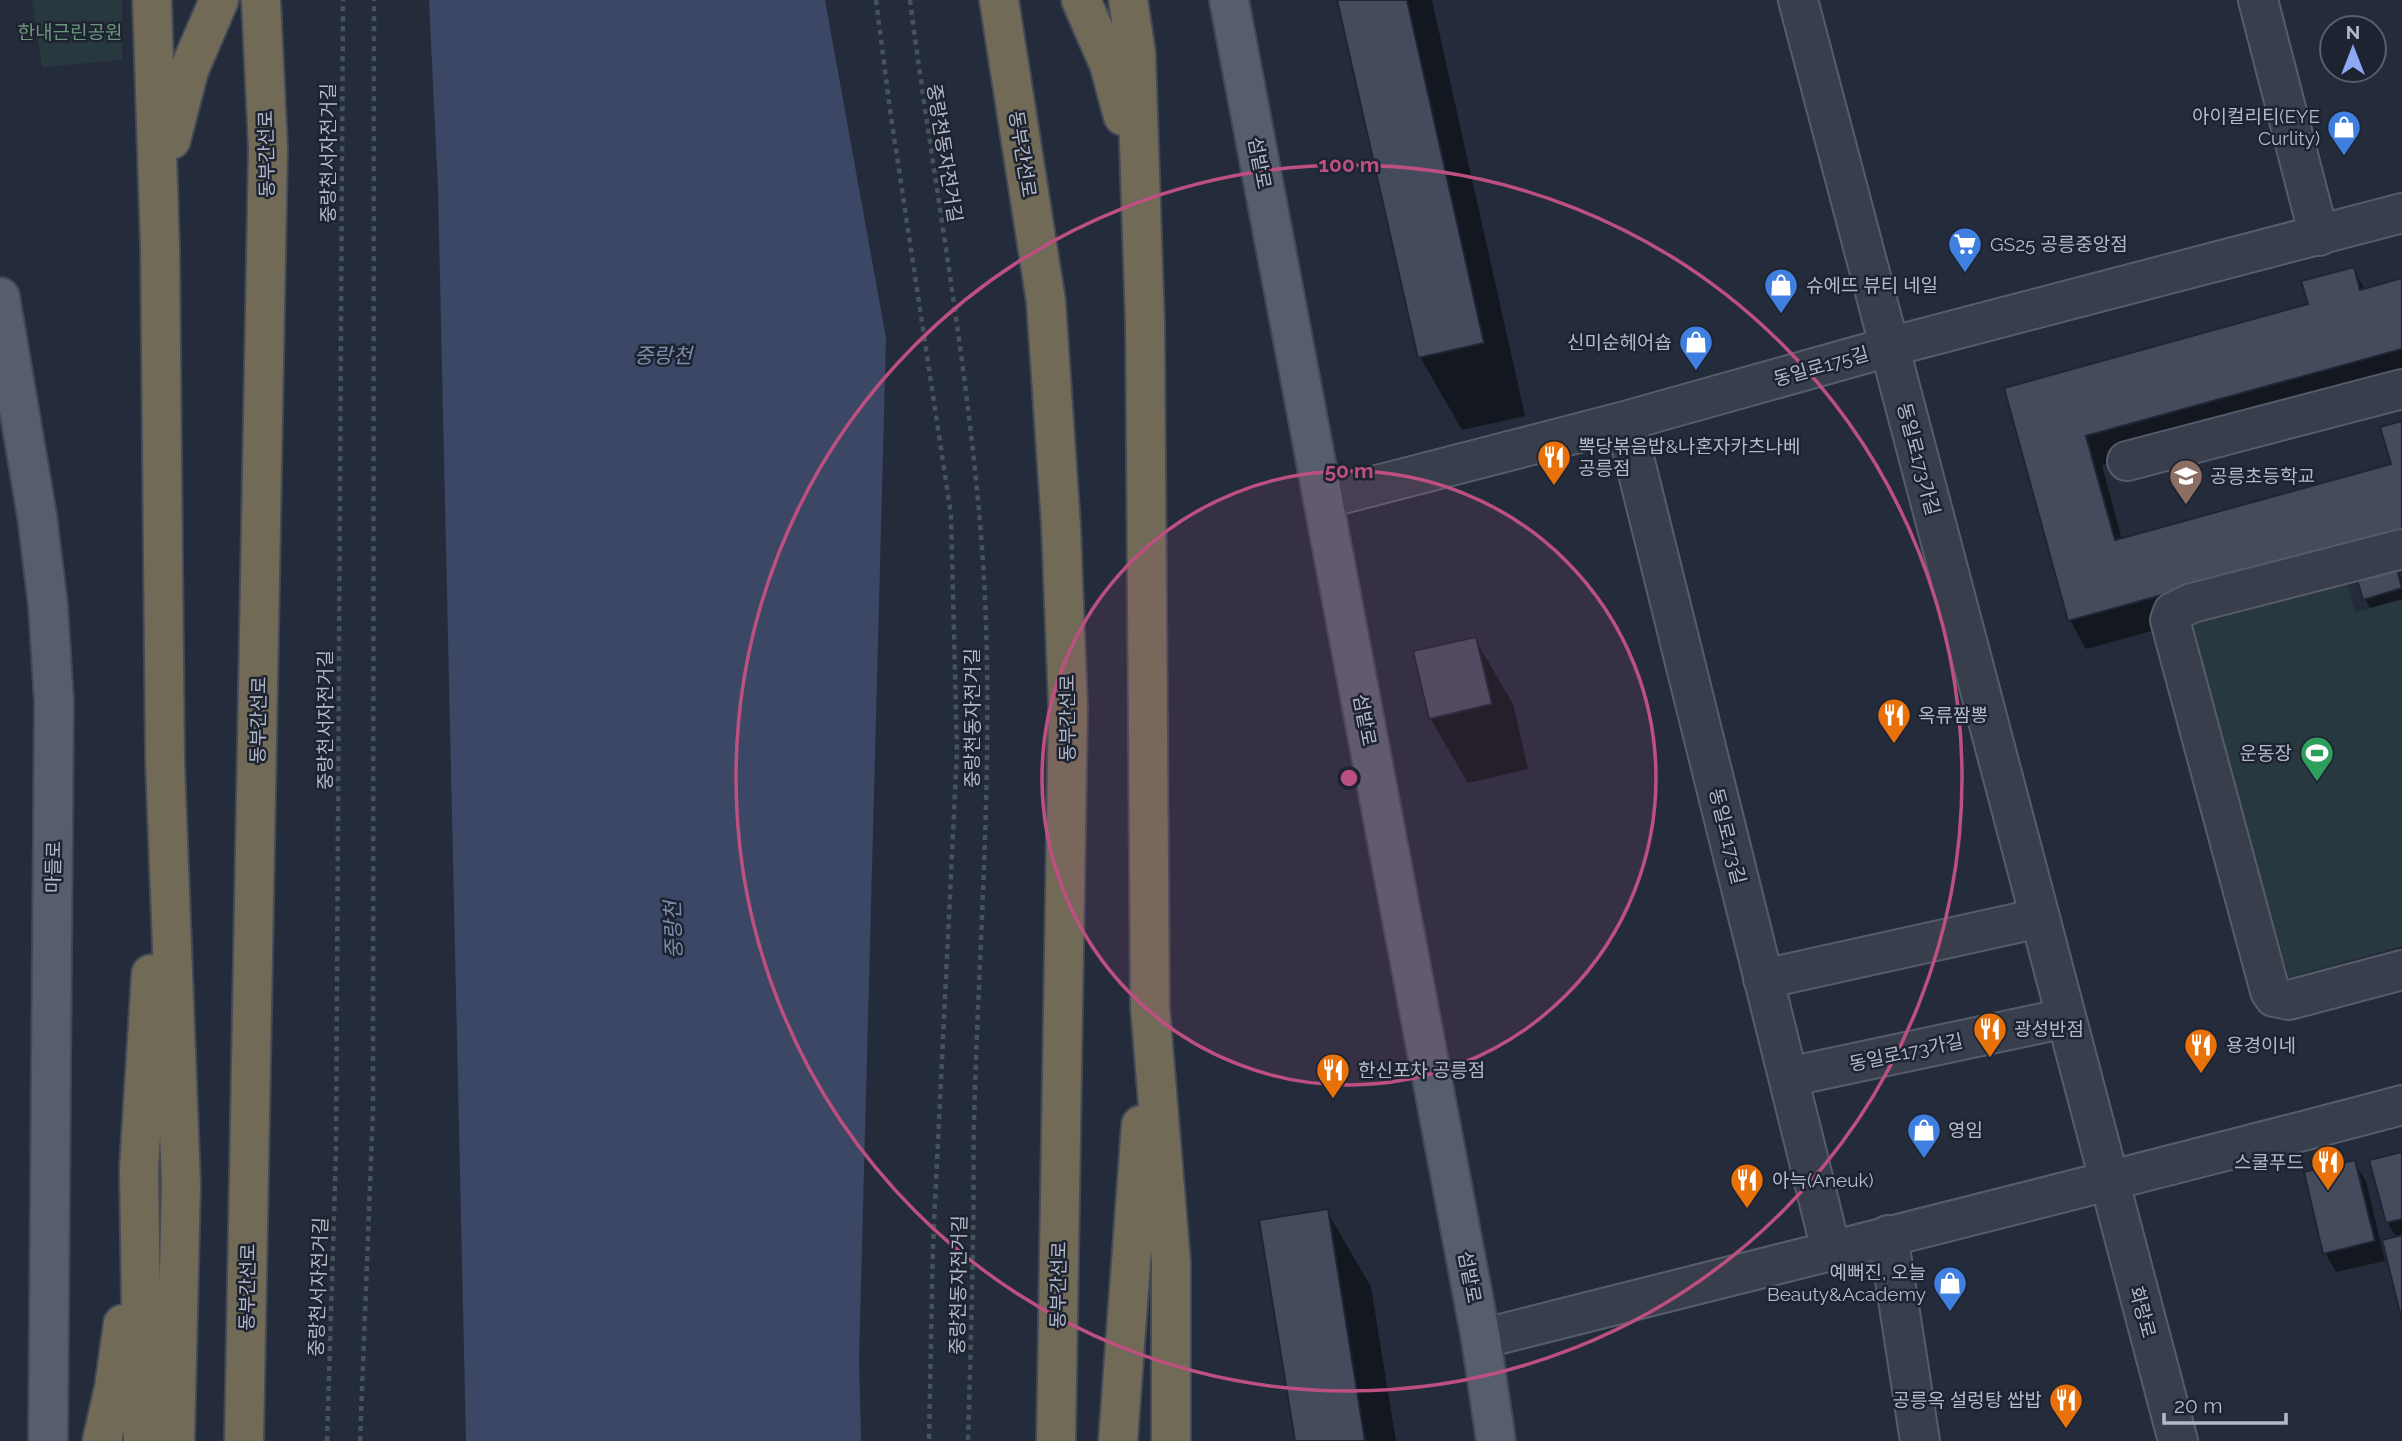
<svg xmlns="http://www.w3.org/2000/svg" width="2402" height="1441" font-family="Raleway,'Noto Sans KR',sans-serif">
	<rect width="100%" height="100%" fill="#242c3c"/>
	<path fill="#27393e" d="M32 0H122V60L42 67Z
		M2345 576 2355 612 2402 600V946L2289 977 2185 619Z"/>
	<path fill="#3b4764" d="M429 0H825L886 338 859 1359 861 1441H466L438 189Z"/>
	<path fill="#0007" d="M1339 0H1432L1525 416 1462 430 1420 357Z
		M2353 269 2365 290 2402 280V382L2102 465 2122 540 2393 465 2402 423V562L2394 564 2402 580V599L2370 608 2365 599 2357 575 2086 649 2070 620 2006 389 2310 306Z
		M1475 639 1513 704 1528 769 1468 783 1430 718Z
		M2402 1154V1314L2397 1238 2387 1222Z
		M2354 1162 2366 1181 2385 1261 2336 1272 2325 1253Z
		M1327 1211 1371 1287 1396 1441H1297Z"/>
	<path fill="#444b5d" stroke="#1f2533" stroke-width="2" d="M1337 0H1407L1484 343 1418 358Z
		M2354 267 2360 290 2402 278V349L2086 436 2115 540 2391 464 2380 427 2402 421V529L2068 621 2004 388 2308 304 2301 281Z
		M2396 565 2402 588 2363 600 2356 576Z
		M1476 637 1492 704 1429 719 1413 651Z
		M2402 1152V1219L2386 1223 2369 1160Z
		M2355 1160 2375 1241 2323 1254 2304 1172Z
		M1328 1209 1365 1441H1295L1259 1220Z
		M2402 1235V1321L2382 1240Z"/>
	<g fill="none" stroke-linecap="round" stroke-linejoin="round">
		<g stroke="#565c6a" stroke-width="42">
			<path id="minor" d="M1798 0 2178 1441
				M2258 0 2319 236
				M1625 421 1831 1250
				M2127 461 2402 389
				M1323 499 1625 421 1889 347 2402 213
				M2402 549 2192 603 2173 612 2170 620 2270 991 2274 997 2289 1000 2402 970
				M1763 979 2040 918
				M1788 1077 2066 1018
				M1888 1235 1920 1441
				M1481 1339C1788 1261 2096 1186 2402 1105"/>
		</g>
		<g stroke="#414755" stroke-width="42">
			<path id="major" d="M1229 0 1481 1339 1496 1441
				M0 297 37 516 48 605 54 702 48 1441"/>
		</g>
		<g stroke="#434957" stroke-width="42">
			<path id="highway" d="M152 0 160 246 165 762 181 1184 175 1441
				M999 0 1046 302 1061 526 1068 707 1056 1441
				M1081 0 1109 64 1123 116
				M1128 0 1136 53 1145 324 1150 1007 1171 1262V1441
				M171 140 189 70 219 0
				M102 1441 114 1388 123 1324
				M143 1441 139 1169 151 974
				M244 1441 268 148 261 0
				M1118 1441 1141 1125"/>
		</g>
		<path stroke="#44555a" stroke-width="4.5" stroke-dasharray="5 5" stroke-linecap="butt" d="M876 0 890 110 951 515 957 752 933 1244 929 1441
			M910 0C934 187 970 373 983 562 995 748 979 935 974 1121 973 1160 974 1199 973 1238 972 1305 970 1373 968 1441
			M327 1441 336 1151 343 0
			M360 1441 373 1110 374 0"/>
		<use href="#minor" stroke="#383e4c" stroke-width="38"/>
		<use href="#major" stroke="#565d6c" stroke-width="38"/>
		<use href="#highway" stroke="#716a56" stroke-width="38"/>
	</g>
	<circle cx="1349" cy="778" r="307" fill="#bd5081" fill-opacity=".12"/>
	<g fill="none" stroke="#bd5081" stroke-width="3.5">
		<circle cx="1349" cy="778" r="307"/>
		<circle cx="1349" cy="778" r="613"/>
	</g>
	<defs>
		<g id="shop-pin" transform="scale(1.75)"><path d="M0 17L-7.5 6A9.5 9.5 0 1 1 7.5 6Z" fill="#3f7fe0" stroke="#1d2331"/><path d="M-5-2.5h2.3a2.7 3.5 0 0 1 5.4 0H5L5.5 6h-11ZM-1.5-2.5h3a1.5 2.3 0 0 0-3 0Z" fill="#fff"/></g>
		<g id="supermarket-pin" transform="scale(1.75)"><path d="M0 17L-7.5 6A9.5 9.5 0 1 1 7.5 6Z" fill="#3f7fe0" stroke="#1d2331"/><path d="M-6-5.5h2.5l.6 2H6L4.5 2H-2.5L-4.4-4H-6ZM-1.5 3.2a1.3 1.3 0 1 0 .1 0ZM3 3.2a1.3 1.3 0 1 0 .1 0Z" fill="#fff"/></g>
		<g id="restaurant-pin" transform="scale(1.75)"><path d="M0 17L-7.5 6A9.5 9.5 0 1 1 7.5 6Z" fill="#e8710a" stroke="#1d2331"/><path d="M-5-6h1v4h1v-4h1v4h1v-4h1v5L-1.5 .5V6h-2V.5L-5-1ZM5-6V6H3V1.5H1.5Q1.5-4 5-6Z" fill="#fff"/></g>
		<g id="school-pin" transform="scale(1.75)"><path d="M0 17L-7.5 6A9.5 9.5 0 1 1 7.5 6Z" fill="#8d6e63" stroke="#1d2331"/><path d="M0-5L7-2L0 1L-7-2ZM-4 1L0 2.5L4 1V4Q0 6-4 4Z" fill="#fff"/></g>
		<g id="stadium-pin" transform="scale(1.75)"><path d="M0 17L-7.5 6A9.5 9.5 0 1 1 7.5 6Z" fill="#2e9e5b" stroke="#1d2331"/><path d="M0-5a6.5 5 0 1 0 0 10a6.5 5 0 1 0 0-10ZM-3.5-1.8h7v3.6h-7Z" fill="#fff"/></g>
	</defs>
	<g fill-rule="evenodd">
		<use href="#shop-pin" x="2344" y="127"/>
		<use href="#supermarket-pin" x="1965" y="244"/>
		<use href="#shop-pin" x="1781" y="285"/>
		<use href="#shop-pin" x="1696" y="342"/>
		<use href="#restaurant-pin" x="1554" y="457"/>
		<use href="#school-pin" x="2186" y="476"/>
		<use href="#restaurant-pin" x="1894" y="715"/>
		<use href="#stadium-pin" x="2317" y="753"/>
		<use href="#restaurant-pin" x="1990" y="1029"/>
		<use href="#restaurant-pin" x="2201" y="1045"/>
		<use href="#restaurant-pin" x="1333" y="1070"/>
		<use href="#shop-pin" x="1924" y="1130"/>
		<use href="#restaurant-pin" x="2328" y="1162"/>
		<use href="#restaurant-pin" x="1747" y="1180"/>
		<use href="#shop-pin" x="1950" y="1283"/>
		<use href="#restaurant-pin" x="2066" y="1400"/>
	</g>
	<g text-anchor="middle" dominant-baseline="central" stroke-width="5" stroke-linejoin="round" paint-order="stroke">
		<g font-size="19" fill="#6c977b" stroke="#1d2331">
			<text x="70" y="32">한내근린공원</text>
		</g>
		<g font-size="19" fill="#b4b9c7" stroke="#1d2331" text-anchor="start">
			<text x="2320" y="116" text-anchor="end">아이컬리티(EYE<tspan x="2320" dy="22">Curlity)</tspan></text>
			<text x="1990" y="244">GS25 공릉중앙점</text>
			<text x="1806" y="285">슈에뜨 뷰티 네일</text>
			<text x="1672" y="342" text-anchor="end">신미순헤어숍</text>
			<text x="1578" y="446">뽁당볶음밥&amp;나혼자카츠나베<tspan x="1578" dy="22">공릉점</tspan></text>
			<text x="2210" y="476">공릉초등학교</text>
			<text x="1918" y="715">옥류짬뽕</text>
			<text x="2292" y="753" text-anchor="end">운동장</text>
			<text x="2014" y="1029">광성반점</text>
			<text x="2226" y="1045">용경이네</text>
			<text x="1358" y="1070">한신포차 공릉점</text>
			<text x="1948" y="1130">영임</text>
			<text x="2304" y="1162" text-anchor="end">스쿨푸드</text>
			<text x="1772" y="1180">아늑(Aneuk)</text>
			<text x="1926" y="1272" text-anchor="end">예뻐진, 오늘<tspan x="1926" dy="22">Beauty&amp;Academy</tspan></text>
			<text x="2042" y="1400" text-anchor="end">공릉옥 설렁탕 쌉밥</text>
		</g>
		<g font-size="19" fill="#b4b9c7" stroke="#1d2331">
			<text transform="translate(328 153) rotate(-90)">중랑천서자전거길</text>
			<text transform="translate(945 153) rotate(81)">중랑천동자전거길</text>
			<text transform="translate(266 154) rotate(-91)">동부간선로</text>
			<text transform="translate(1023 154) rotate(81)">동부간선로</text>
			<text transform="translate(1260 163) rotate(79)">섬밭로</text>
			<text transform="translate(1821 366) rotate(-16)">동일로175길</text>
			<text transform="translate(1919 459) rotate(75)">동일로173가길</text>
			<text transform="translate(972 718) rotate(-90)">중랑천동자전거길</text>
			<text transform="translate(1067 718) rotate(-90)">동부간선로</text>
			<text transform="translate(258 720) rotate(-89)">동부간선로</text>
			<text transform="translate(325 720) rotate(-90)">중랑천서자전거길</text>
			<text transform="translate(1365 720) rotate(79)">섬밭로</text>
			<text transform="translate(1728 836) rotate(76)">동일로173길</text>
			<text transform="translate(53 867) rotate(-89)">마들로</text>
			<text transform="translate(1906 1052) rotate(-12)">동일로173가길</text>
			<text transform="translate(1470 1277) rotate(79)">섬밭로</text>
			<text transform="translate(958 1285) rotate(-89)">중랑천동자전거길</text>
			<text transform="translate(1058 1285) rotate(-89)">동부간선로</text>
			<text transform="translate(247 1287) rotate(-89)">동부간선로</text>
			<text transform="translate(318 1287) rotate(-88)">중랑천서자전거길</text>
			<text transform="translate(2143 1312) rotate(75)">화랑로</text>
		</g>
		<g font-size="21" font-style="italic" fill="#7d8cad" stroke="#1d2331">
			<text x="663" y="355">중랑천</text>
			<text transform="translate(673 930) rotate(-92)">중랑천</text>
		</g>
	</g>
	<circle cx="1349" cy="778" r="10" fill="#bd5081" stroke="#1d2331" stroke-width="3.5"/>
	<g font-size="21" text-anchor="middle" font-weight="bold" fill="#bd5081" stroke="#1d2331" stroke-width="5" stroke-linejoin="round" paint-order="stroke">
		<text x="1349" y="172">100 m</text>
		<text x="1349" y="478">50 m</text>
	</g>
	<g transform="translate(2353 49)"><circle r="33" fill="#1d2331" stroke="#595f6d" stroke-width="2"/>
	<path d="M0-5L12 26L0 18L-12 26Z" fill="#8da9f3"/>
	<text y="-10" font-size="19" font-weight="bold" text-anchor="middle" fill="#b4b9c7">N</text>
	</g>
	<path d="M2164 1413v10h122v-10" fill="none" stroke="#b4b9c7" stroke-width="3.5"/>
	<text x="2174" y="1413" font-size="21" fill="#b4b9c7" stroke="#1d2331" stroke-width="5" paint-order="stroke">20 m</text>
</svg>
